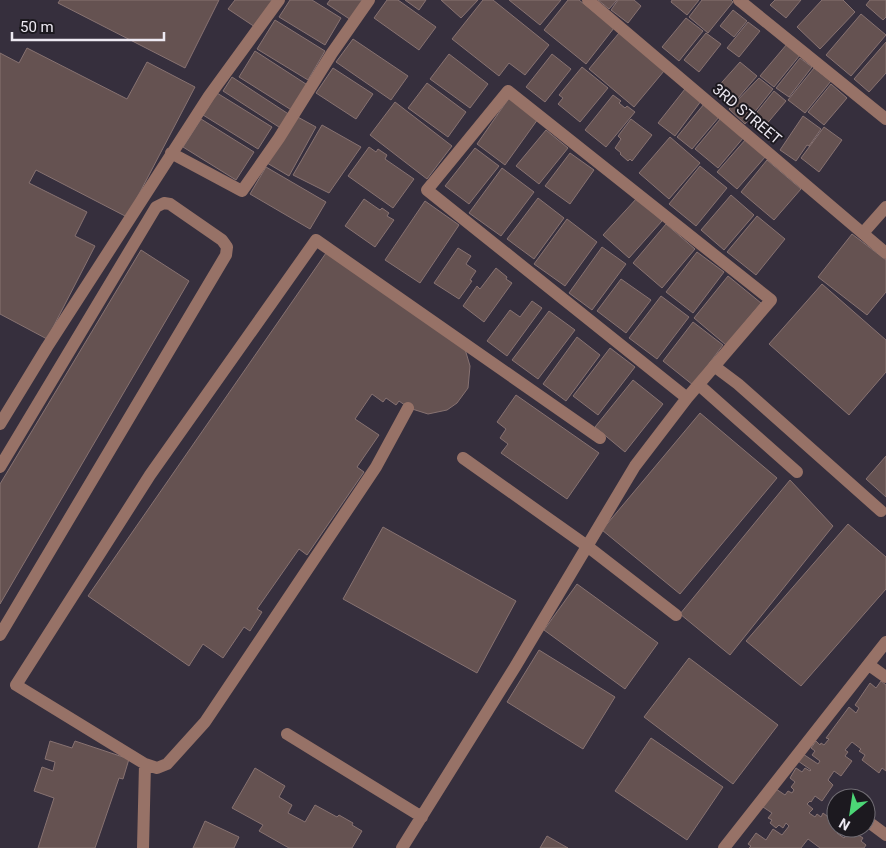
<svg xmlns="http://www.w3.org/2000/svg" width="886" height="848" font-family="Roboto,sans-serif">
	<rect width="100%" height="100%" fill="#362f3d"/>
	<path fill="#655251" stroke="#877271" d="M60 0H219L185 68 58 3Z
		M235 0H273L255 27 228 9Z
		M290 0H312L341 18 325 45 279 17Z
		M330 0H366L351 20 327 4Z
		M387 0H398L436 27 419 50 374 18Z
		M405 0H426L419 10Z
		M441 0H478L461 18Z
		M483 0H493L549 45 525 75 509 63 499 76 452 39Z
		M509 0H561L540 25Z
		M568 0H579L614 28 586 64 544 30Z
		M598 0H617L609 9Z
		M618 0H634L641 6 628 23 611 10Z
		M672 0H699L687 15 671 2Z
		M702 0H731L733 2 708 33 689 17Z
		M775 0H801L786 18 770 5Z
		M822 0H843L855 12 820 49 797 27Z
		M870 0H886V17L883 20 866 5Z
		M733 10 747 21 734 37 720 26Z
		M861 14 886 35 851 76 826 55Z
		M686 18 703 31 679 61 662 47Z
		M275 20 325 51 308 80 257 49Z
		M748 22 760 31 739 57 727 48Z
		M619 33 664 71 634 107 589 69Z
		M706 33 721 44 699 72 684 60Z
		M353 39 408 76 391 100 336 62Z
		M886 42V73L869 92 854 79Z
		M787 44 800 55 774 87 760 76Z
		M27 48 127 99 147 62 195 87 127 217 36 170 29 183 87 212 75 236 95 246 47 339 0 314V53L19 63Z
		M255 51 309 86 293 111 239 77Z
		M449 54 488 84 470 108 430 79Z
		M552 54 571 69 545 102 526 87Z
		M800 58 812 67 789 97 776 88Z
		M740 62 757 76 732 105 715 90Z
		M582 67 608 88 580 122 558 104 563 98 559 95Z
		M333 68 373 94 356 119 316 93Z
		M814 68 831 81 805 113 788 100Z
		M232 77 290 115 282 129 223 91Z
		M759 78 773 89 745 124 729 109Z
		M427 83 466 112 448 137 408 108Z
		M831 84 847 98 824 125 808 112Z
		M685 89 701 101 675 136 658 123Z
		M774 91 786 101 760 132 749 122Z
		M217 93 272 127 258 149 203 115Z
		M613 95 621 101 619 103 625 108 627 106 635 112 606 147 585 130Z
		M509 98 538 119 505 165 477 144Z
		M395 102 452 146 427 179 370 135Z
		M704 104 719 117 692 149 677 137Z
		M294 115 316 127 289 176 267 163Z
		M803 116 821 129 809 146 807 145 796 161 780 150Z
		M721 118 744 137 718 168 695 149Z
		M201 119 254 152 236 180 183 147Z
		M631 119 652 135 632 161 630 159 628 161 620 154 621 153 615 148 621 139 618 136Z
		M322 125 361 147 329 193 293 175Z
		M824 127 842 140 819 172 801 158Z
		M546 130 568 148 539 184 516 166Z
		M670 137 700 163 669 199 639 173Z
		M746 139 766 156 737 189 717 172Z
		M369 147 376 152 378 149 387 155 385 159 414 179 393 208 348 176Z
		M475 148 499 166 469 204 445 186Z
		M570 153 594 170 570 204 545 186Z
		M767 160 801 189 774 220 741 192Z
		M700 166 727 188 696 226 669 204Z
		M266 167 326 202 310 229 250 194Z
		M502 168 534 192 501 236 469 213Z
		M731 195 754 215 724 250 701 230Z
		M538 198 564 218 534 259 507 239Z
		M637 198 662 221 629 258 603 235Z
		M364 199 380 210 382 208 389 213 387 216 394 220 375 247 345 226Z
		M425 201 459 225 420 283 385 260Z
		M757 216 785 239 756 275 727 252Z
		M567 219 597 242 565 286 534 264Z
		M666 224 695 249 662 288 633 263Z
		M852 234 886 260V292L867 315 818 277Z
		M602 247 626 264 592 310 569 293Z
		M458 248 471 256 466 264 476 271 470 280 472 281 459 299 434 283Z
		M141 250 189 281 0 604V484Z
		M697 252 724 272 693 313 666 292Z
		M326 253 465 349 470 366 468 388 457 403 447 410 428 414 409 408 399 401 396 405 386 398 383 402 372 394 355 419 379 435 357 467 364 472 307 555 299 549 257 609 262 612 250 631 244 627 223 658 203 644 189 666 88 596Z
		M496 268 507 277 506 279 512 283 484 322 463 306 477 286 480 289Z
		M728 276 761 303 726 345 694 318Z
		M621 279 651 300 626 333 597 311Z
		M822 284 886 340V372L849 415 769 344Z
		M661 296 689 317 657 359 629 338Z
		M532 301 542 308 507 356 487 341 510 310 520 317Z
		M549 311 575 330 538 379 512 360Z
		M693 322 723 345 693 385 663 361Z
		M577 337 600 355 566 401 543 384Z
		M610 348 635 367 598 415 573 396Z
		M633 380 663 404 625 452 595 427Z
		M516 395 599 453 567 499 501 453 508 444 500 438 506 429 497 422Z
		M700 413 777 478 680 594 602 530Z
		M886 456V497L866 479Z
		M790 480 833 526 730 655 680 614Z
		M848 524 886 557V589L801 686 746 641Z
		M383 527 516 601 477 673 343 599Z
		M577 584 658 643 625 689 544 630Z
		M539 650 615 697 583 749 507 702Z
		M689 658 778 725 733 784 644 717Z
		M881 681 886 685V771L882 768 879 773 862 760 865 755 859 751 861 749 852 742 845 750 848 752 845 756 852 761 841 776 834 771 828 780 833 785 822 801 815 796 811 802 810 801 807 804 813 809 809 813 815 817 817 814 821 817 823 813 831 819 833 816 836 818V828H841L837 833 844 838 848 832 855 837 857 834 863 838 861 841 866 845 864 848H820L808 839 801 848H749L751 846 748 844 756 833 766 840 773 829 782 835 789 826 786 823 783 828 779 825 776 828 770 823 772 820 768 818 772 813 763 807 776 789 785 795 788 791 792 793 794 790 791 787 795 782 790 778 796 768 802 772 805 768 810 771 811 770 798 761 803 754 818 764 820 761 812 755 815 751 811 748 816 741 820 745 821 743 824 745 829 739 826 738 849 707 856 713 859 708 855 705 870 683 876 688Z
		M651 738 723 787 687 840 615 791Z
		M50 741 72 748 75 741 129 759 123 779 119 778 95 848H38L54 798 34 791 42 767 53 771 55 762 45 759Z
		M255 768 285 786 279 797 292 805 288 813 305 822 315 805 337 817 339 815 353 823 352 825 362 831 352 848H289L259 831 263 825 232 808Z
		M205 821 239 837 234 848H193Z
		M547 836 568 848H540Z"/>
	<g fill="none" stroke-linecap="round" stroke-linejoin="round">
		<path stroke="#977267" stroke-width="12" d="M588 0 886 253
			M739 0 886 119
			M171 153 242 191 279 138 332 53 369 0
			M863 233 886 207
			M714 366 738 384 881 511
			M699 385 797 472
			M0 424 47 347 209 96 279 0
			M463 458 587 546 676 615
			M0 467 156 207 164 203 170 204 222 240 227 247 226 255 0 635
			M869 665 886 677
			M287 734 422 817
			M145 764 157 768 167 764 205 722 376 467 408 408
			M866 820 886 835
			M143 848 145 764 16 685 150 475 316 240 600 438
			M402 848 515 667 635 466 687 398 771 300 508 91 427 190 687 398
			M724 848 886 642"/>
	</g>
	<g text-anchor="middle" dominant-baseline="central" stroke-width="4" stroke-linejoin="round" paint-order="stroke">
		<g font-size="15" fill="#ede9f2" stroke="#1c191f">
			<text transform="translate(747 114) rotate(40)">3RD STREET</text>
		</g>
	</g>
	<g transform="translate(851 813) rotate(210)"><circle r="24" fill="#1c191f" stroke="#706c73"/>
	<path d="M0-4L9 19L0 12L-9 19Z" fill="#4cd676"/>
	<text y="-8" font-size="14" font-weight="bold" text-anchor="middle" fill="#ede9f2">N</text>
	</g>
	<path d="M12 32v8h152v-8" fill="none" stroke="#ede9f2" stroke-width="2.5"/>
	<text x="20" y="32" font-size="15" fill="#ede9f2" stroke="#1c191f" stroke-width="4" paint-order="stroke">50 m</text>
</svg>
